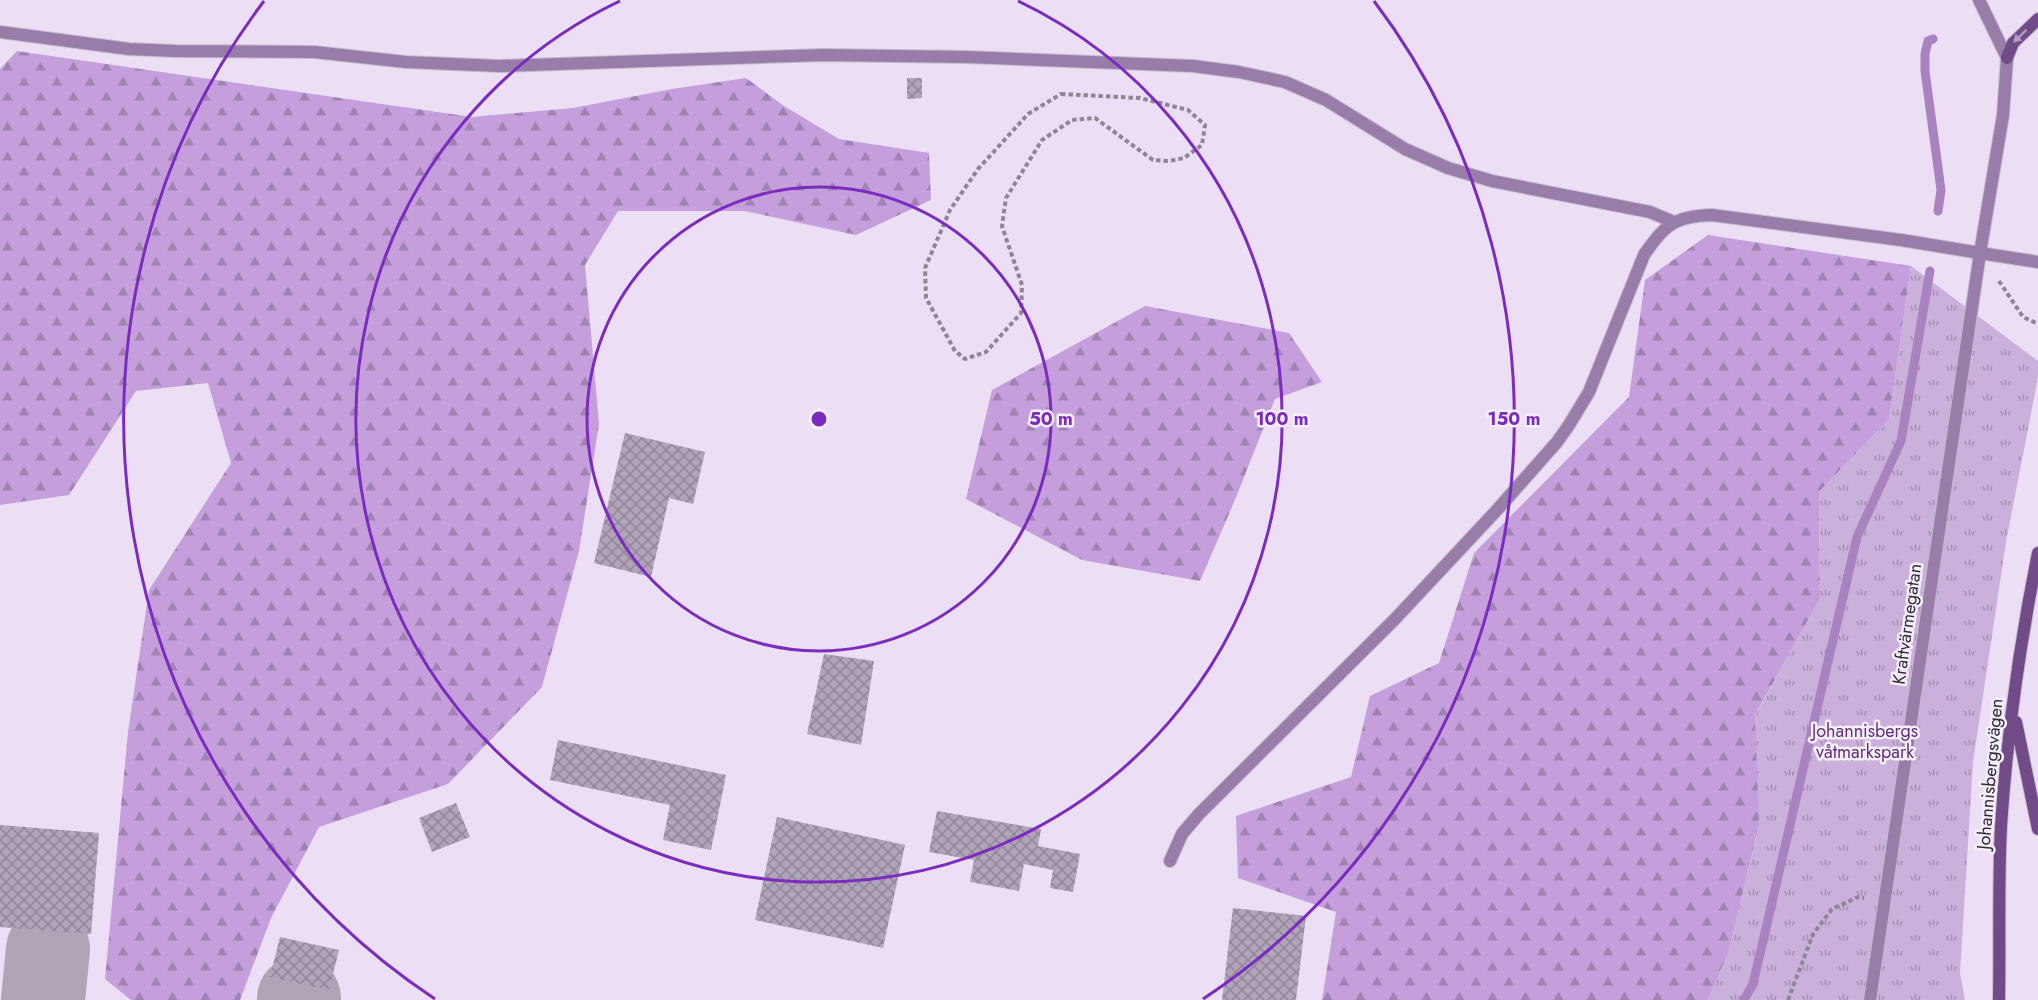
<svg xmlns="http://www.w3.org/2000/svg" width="2038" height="1000" font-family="Jost,sans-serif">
	<defs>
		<pattern id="forest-firs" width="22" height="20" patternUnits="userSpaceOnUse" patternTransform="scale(1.5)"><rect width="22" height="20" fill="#c49fdc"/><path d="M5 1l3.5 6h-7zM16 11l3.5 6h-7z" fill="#a082b3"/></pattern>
		<pattern id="park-tufts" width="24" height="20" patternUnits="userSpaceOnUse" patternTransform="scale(1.5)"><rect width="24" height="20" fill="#cab0db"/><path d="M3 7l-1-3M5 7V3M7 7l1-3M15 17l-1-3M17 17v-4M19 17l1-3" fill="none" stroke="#a58fb2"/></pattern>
		<pattern id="building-cross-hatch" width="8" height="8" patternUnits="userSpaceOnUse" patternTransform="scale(1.5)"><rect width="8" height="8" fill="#b1a4ba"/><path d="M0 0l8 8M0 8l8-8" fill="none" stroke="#918698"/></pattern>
	</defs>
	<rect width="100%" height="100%" fill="#ecdef5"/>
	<path fill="url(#forest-firs)" d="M17 51 472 117 573 108 672 89 746 78 784 106 839 139 929 153 931 200 856 235 745 211H618L585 265 599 424 579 551 542 687 448 784 319 827 271 918 240 1000H131L105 979 128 732 149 590 231 463 208 383 136 391 69 495 0 505V69Z
		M1708 235 1911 266 1889 419 1819 492 1820 599 1755 715 1763 809 1729 951 1708 1000H1322L1336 912 1238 878 1236 816 1351 777 1370 696 1439 663 1474 553 1629 397 1645 280Z
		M1145 306 1289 333 1322 382 1275 399 1235 500 1200 581 1082 560 966 499 992 390Z"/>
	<path fill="url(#park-tufts)" d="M1911 266 2038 361V377L2006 542 1973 762 1960 973 1965 1000H1708L1729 951 1759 827 1755 716 1820 599 1819 492 1889 419Z"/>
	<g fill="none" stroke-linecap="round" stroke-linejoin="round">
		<path stroke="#a883bf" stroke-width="9" d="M1933 39 1928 41 1925 54V71L1941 190 1938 211
			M1744 1000 1753 984 1857 537 1901 441 1930 271"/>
		<path stroke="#b0a4b6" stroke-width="84" d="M43 1000 48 949
			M299 1000V998"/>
	</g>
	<path fill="url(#building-cross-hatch)" d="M907 78H922V98L907 99Z
		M625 433 705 452 693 504 669 498 651 577 594 563Z
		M824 654 874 661 861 745 807 734Z
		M558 740 726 775 711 850 663 840 670 805 550 780Z
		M456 803 470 837 432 852 419 818Z
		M937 811 1041 829 1038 846 1080 854 1073 892 1050 888 1053 870 1024 864 1019 891 970 882 974 860 929 852Z
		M777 817 905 845 883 948 755 920Z
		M0 825 99 833 91 934 0 927Z
		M1233 908 1306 916 1296 1000H1222Z
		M280 937 339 950 329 990 270 977Z"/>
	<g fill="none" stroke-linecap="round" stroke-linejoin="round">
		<g stroke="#c7bacf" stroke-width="14">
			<path id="service" d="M1979 0 2007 58
				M0 32 129 49 176 51 314 52 406 62 499 66 823 55 967 57 1193 66 1239 72 1285 82 1326 100 1405 149 1448 168 1492 181 1650 212 1674 222
				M1170 861 1182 834 1199 814 1395 619 1497 510 1557 442 1569 425 1589 392 1644 255C1664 225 1675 216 1712 215L1901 240 1980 253"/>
		</g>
		<g stroke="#c7bacf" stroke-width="14">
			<path id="minor" d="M1980 253 2038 262
				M1870 1000 1980 253 2003 115 2007 58"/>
		</g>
		<g stroke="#c7bacf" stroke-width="14">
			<path id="secondary" d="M2007 58 2013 43 2038 19
				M2016 722 2038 829
				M1999 1000C2000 942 1998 883 2001 826 2007 735 2020 642 2038 553"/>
		</g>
		<path stroke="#8f8595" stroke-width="4" stroke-dasharray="4.5 3" stroke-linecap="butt" d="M1061 94 1140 98 1188 110 1205 125 1202 145 1184 158 1169 161 1153 160 1095 118 1072 120 1042 140 1006 198 1002 226 1022 285 1021 313 986 352 965 359 955 351 926 298 925 268 950 210 978 169 1028 114Z
			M1999 281 2023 317 2038 324
			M1788 1000 1813 934 1832 909 1858 897 1864 898"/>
		<use href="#service" stroke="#977da8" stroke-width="12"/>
		<use href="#minor" stroke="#977da8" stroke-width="12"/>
		<use href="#secondary" stroke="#714b88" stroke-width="12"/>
	</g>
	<defs><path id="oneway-solid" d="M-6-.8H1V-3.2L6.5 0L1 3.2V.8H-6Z" transform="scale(1.5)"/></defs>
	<use fill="#b49cc2" href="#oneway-solid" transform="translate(2020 36) rotate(136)"/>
	<g fill="none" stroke="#7b2cbf" stroke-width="3">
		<circle cx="819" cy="419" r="232"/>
		<path d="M1018 1A463 463 0 1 1 620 1"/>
		<path d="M435 999A695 695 0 0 1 264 1M1374 1A695 695 0 0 1 1203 999"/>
	</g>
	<g text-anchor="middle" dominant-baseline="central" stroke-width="5" stroke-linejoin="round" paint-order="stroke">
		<g font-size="18" fill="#322c35" stroke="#f6eefc">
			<text transform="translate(1907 624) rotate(-82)">Kraftvärmegatan</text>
			<text transform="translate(1990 774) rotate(-85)">Johannisbergsvägen</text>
		</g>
		<g font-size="18" fill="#5f3179" stroke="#f6eefc">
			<text x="1865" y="731">Johannisbergs<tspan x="1865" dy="21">våtmarkspark</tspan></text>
		</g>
	</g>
	<circle cx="819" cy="419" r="9" fill="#7b2cbf" stroke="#f6eefc" stroke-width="3"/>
	<g font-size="18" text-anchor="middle" font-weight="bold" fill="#7b2cbf" stroke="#f6eefc" stroke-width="5" stroke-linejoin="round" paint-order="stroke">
		<text x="1051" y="425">50 m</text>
		<text x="1282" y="425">100 m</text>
		<text x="1514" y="425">150 m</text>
	</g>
</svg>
